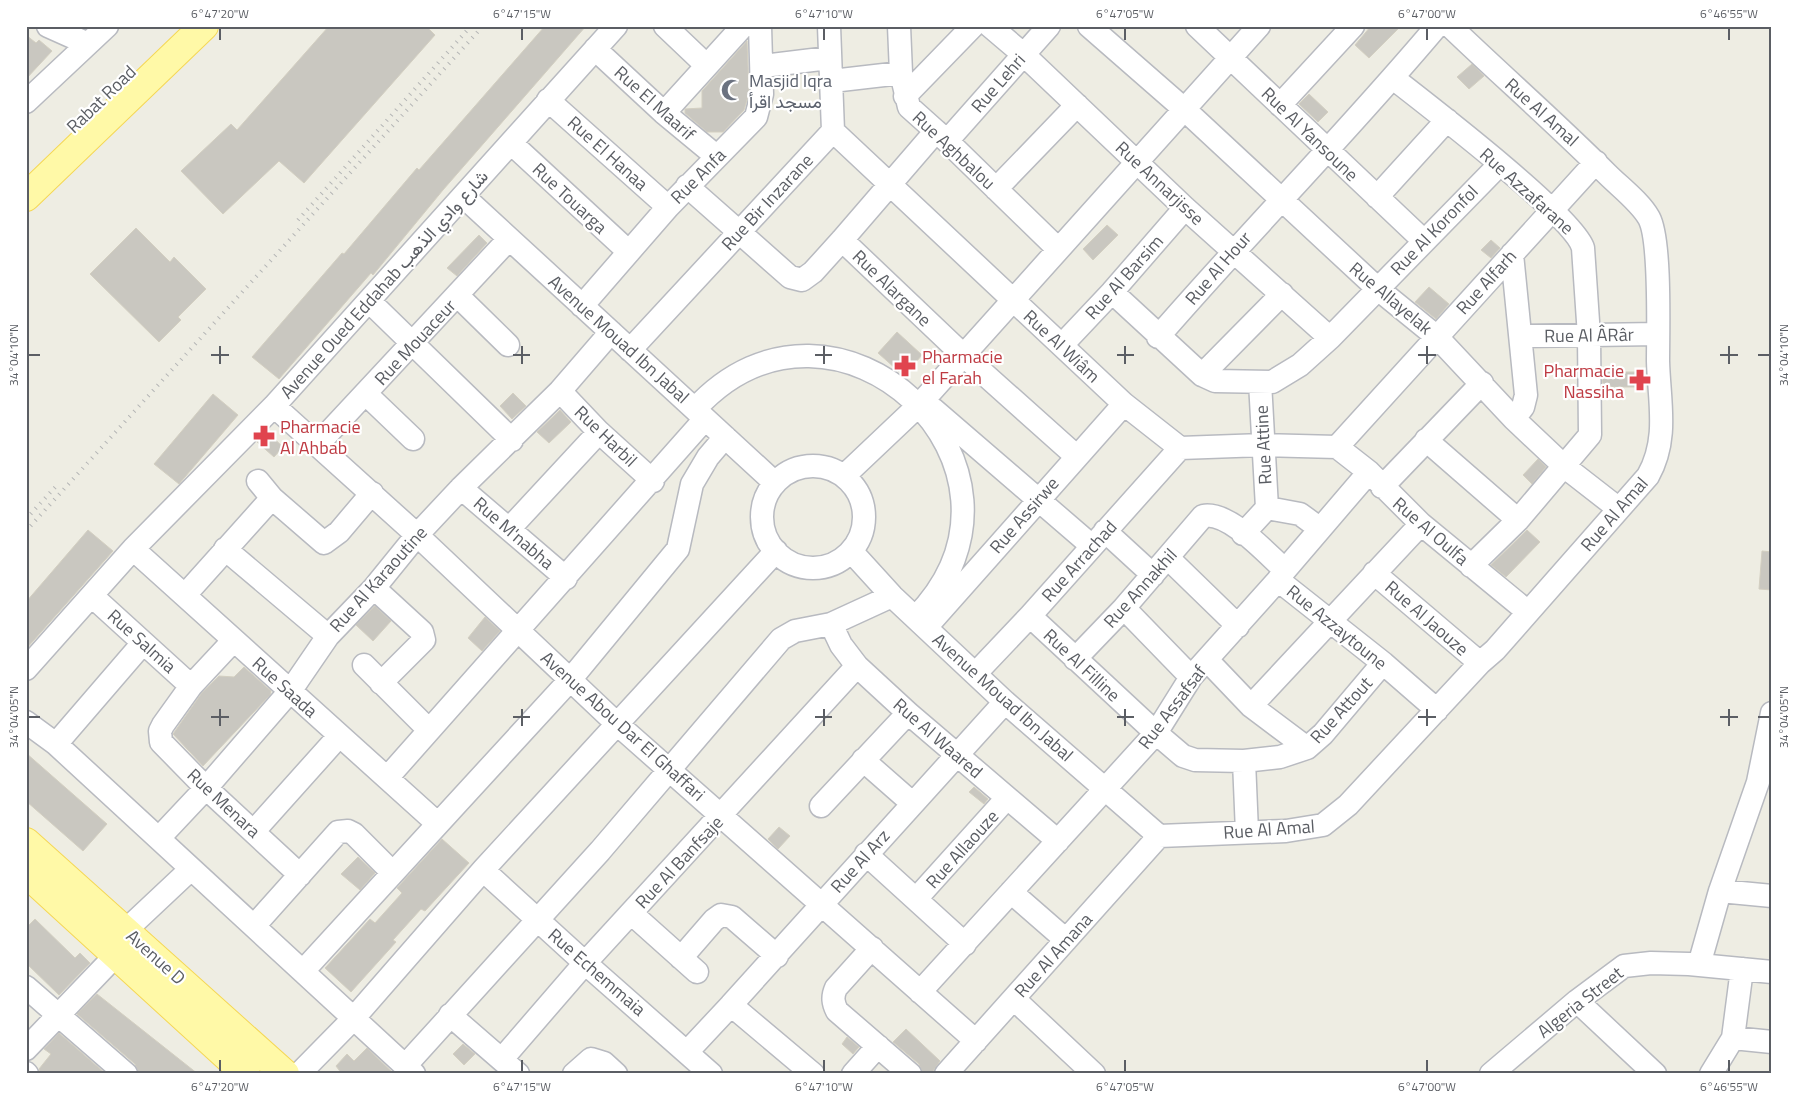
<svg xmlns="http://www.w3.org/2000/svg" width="1798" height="1100" font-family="'Titillium Web',Vazirmatn,sans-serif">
	<rect width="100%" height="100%" fill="#eeede3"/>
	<path fill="#c9c7c0" stroke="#d3cfc1" d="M329 26H426L435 35 304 183 279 161 223 214 181 171 231 124 237 130Z
		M545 26H586L443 190 373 275 371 273 279 379 252 357 342 253 344 254 417 168 419 170Z
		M1371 26H1401L1369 58 1355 45Z
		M26 35 36 43 39 40 52 51 26 79Z
		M747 41 749 93 744 110 723 132H707L685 113V109L702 108V91Z
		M1472 64 1484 76 1469 89 1457 77Z
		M1309 94 1328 112 1318 122 1299 104Z
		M1107 225 1118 235 1093 260 1083 249Z
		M136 228 170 262 174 257 206 289 178 317 181 320 159 342 90 274Z
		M479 235 487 243 457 276 447 268Z
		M1491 240 1500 248 1491 258 1481 250Z
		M1429 287 1449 304 1436 319 1415 302Z
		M897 332 922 355 904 376 878 353Z
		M1602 372H1643V387H1603Z
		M513 393 526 406 512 419 500 406Z
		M213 394 238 415 179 484 154 464Z
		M560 410 571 422 549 443 537 432Z
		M267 432 283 447 274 457 257 442Z
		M1538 459 1546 467 1532 484 1523 475Z
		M88 530 113 551 26 649V602Z
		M1527 530 1540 542 1506 577 1491 565Z
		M1762 551 1772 552V590L1759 589Z
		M375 606 391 621 373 641 356 625Z
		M485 617 500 631 482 651 468 638Z
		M244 667 271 691 270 695 203 766 173 734 201 694 219 676 234 677Z
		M26 753 107 824 83 851 26 801Z
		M974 787 988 799 984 804 969 792Z
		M779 827 790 836 778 849 768 839Z
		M442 839 469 863 425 911 421 909 393 940 396 942 351 992 325 968 370 919 375 923 402 893 397 888Z
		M358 857 375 873 360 890 341 874Z
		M35 919 75 958 80 953 90 963 59 995 26 963V928Z
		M97 994 198 1074H139L135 1064 77 1014Z
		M906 1029 940 1061 931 1074H923L919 1064 893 1042Z
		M59 1033 106 1074H40L39 1069 51 1054 44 1049Z
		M847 1037 859 1047 853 1054 842 1044Z
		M463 1044 475 1054 464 1065 453 1054Z
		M367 1048 394 1074H342L336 1066 347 1054 354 1061Z"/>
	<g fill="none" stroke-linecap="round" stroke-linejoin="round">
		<g stroke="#b8bac0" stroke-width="25">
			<path id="minor" d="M48 26 86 43
				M665 26 706 65
				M899 26 901 73 909 107 947 141 1058 249
				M990 26 1023 54 1185 208 1330 338
				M1089 26 1184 109 1378 289 1437 337 1514 419 1565 467 1619 509
				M1197 26 1424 241
				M595 49 664 113 716 156
				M763 66 829 58
				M1393 78C1425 103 1575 218 1583 248L1589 336 1590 435 1518 520 1471 566
				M832 81 901 73
				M905 96 973 26
				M548 100 668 207
				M26 102 107 26
				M1280 105 1353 26
				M664 113 743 26
				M833 131 1124 404 1180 448 1263 445 1337 447
				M947 141 1049 26
				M511 143 629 252
				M687 186 790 277 802 280 813 272 842 240 936 131
				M996 189 1077 105
				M463 196 775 483
				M1377 197 1447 120
				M842 240 963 355 1076 456
				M1512 254 1526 395 1523 407 1514 419
				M1112 292 1202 375 1215 381 1272 382 1300 365 1330 338 1499 165
				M458 296 508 345
				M369 301 512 440
				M582 306 668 207 756 117 762 94 760 26
				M1521 336 1658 334
				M1158 337C1249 232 1347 133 1437 26
				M1062 345 1112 292 1185 208
				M630 350 833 131 829 26
				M1202 375 1282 294
				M560 391 599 432 653 481
				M366 394 413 439
				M274 406 417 535 616 723 976 1041
				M695 409C835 256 1061 468 916 617
				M933 409 1092 546
				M1426 440 1518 520
				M318 444 509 239
				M1337 447 1596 162
				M1337 447 1369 472 1421 524 1528 612
				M762 517a51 51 0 1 1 102 0a51 51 0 1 1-102 0Z
				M844 476 919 405 1259 26
				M258 481 272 498 324 543 339 532 372 493
				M1382 487 1482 383
				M461 488 566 578
				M1267 508 1300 514 1319 528
				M510 528 599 432
				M1105 531 1153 575
				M1243 534 1267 508 1260 382
				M133 549 438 824
				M225 549 328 636
				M851 551 892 596 1005 702 1159 836
				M1168 558 1238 626
				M1285 570 1369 472
				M1374 573 1480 663
				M374 588 422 632 424 640 381 683
				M185 595 272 498
				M92 596 191 686
				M1124 608 1191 677
				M1030 616 1156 733 1183 756 1195 760 1244 761 1280 757 1307 748 1323 734 1383 663
				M831 624 841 645 857 666 908 713 1058 841
				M929 624 1124 404
				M233 641 191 686 163 725 160 731 161 742 206 788 300 875
				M1075 659 1124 608 1203 516C1229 511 1266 553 1285 570L1278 580 1383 663 1437 710
				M1208 661 1251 706 1307 748
				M364 665 429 730
				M26 669 133 549 274 406 616 26
				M976 673 1030 616 1180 448
				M1251 706 1421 524
				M26 722 56 744 414 1074
				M56 744 143 643
				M863 760 912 803
				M1244 761 1247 832
				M387 778 705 419
				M821 806 908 713
				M254 831 339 736
				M1159 836 1286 831 1323 825 1348 805 1480 663 1495 650 1648 476C1669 439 1659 401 1658 361 1658 332 1661 240 1649 218 1640 202 1620 187 1607 174 1556 123 1502 76 1450 26
				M159 838 206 788 291 690 328 636 374 588 417 535 461 488 560 391 611 332
				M866 854 965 944
				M483 870 585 963 711 1074
				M1720 891 1772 896
				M1011 892 1066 940
				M916 899 1007 798
				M631 913 697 972
				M255 925 338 832 348 831 354 834 393 873
				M126 930 191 869
				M872 948 836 988C832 997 833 1003 837 1011L910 1074
				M681 958 714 920 721 915 732 917 777 956
				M1699 965 1720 891 1758 782 1772 713
				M304 970 570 680 678 549 692 484 708 457 725 437
				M26 987 126 1074
				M920 992 1156 733 1191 677 1278 580
				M1014 999 1094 1074
				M1577 1001 1655 1074
				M450 1015 518 1074
				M1733 1038 1772 1042
				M26 1049 117 954
				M688 1051 731 1005
				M502 1059 585 963 857 666
				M405 1066 600 851 781 639 795 631 831 624 892 596
				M26 1073 27 1074
				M299 1074 353 1019 483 870 776 551
				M574 1074 591 1059 604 1063 616 1074
				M813 1074 731 1005 1005 702
				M853 1074 878 1046
				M946 1074 1159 836
				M1491 1074 1577 1001 1624 966 1651 963 1689 964 1772 972
				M1711 1074 1733 1038 1742 969"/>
		</g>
		<g stroke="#f5d755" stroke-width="30">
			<path id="major" d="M26 197 204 26
				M26 842 285 1074
				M26 873 246 1074"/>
		</g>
		<use href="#minor" stroke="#fff" stroke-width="22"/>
		<use href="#major" stroke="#fff9a7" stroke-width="28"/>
		<path stroke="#b4b5b5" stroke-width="4" stroke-dasharray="1 6" stroke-linecap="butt" d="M298 220 471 26
			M26 519 59 483
			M26 531 483 26"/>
	</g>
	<path fill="none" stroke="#5b5e64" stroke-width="2" d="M220 28V40M522 28V40M824 28V40M1125 28V40M1427 28V40M1729 28V40M220 346V364M522 346V364M824 346V364M1125 346V364M1427 346V364M1729 346V364M28 355H40M211 355H229M513 355H530M815 355H832M1117 355H1134M1418 355H1436M1720 355H1738M1758 355H1770M220 709V726M522 709V726M824 709V726M1125 709V726M1427 709V726M1729 709V726M28 717H40M211 717H229M513 717H530M815 717H832M1117 717H1134M1418 717H1436M1720 717H1738M1758 717H1770M220 1060V1072M522 1060V1072M824 1060V1072M1125 1060V1072M1427 1060V1072M1729 1060V1072"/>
	<defs>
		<g id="mosque-bare" transform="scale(1.725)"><path d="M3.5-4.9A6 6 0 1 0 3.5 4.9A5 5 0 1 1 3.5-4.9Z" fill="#6b7280" stroke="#fff" stroke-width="2.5" paint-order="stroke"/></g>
		<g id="pharmacy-bare" transform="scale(1.725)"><path d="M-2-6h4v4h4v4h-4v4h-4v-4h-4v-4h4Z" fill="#e0444e" stroke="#fff" stroke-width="2.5" paint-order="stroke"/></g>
	</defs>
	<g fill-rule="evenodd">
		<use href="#mosque-bare" x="732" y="90"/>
		<use href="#pharmacy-bare" x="905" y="366"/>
		<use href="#pharmacy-bare" x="1640" y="380"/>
		<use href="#pharmacy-bare" x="264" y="436"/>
	</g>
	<g text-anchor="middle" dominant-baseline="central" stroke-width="4.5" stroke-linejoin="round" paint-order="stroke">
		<g font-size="18" fill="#5b616d" stroke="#fff" text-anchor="start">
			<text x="749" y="80">Masjid Iqra<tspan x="749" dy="21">مسجد اقرأ</tspan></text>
		</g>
		<g font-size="18" fill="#5b5e64" stroke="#fff">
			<text transform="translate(998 83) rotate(-49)">Rue Lehri</text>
			<text transform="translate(101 99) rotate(-44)">Rabat Road</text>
			<text transform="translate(655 103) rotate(42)">Rue El Maarif</text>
			<text transform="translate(1542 112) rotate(42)">Rue Al Amal</text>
			<text transform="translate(1310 134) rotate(44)">Rue Al Yansoune</text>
			<text transform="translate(954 150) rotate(43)">Rue Aghbalou</text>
			<text transform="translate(608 153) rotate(42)">Rue El Hanaa</text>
			<text transform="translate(698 176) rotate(-45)">Rue Anfa</text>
			<text transform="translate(1160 183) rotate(43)">Rue Annarjisse</text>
			<text transform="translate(1527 191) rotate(42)">Rue Azzafarane</text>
			<text transform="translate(570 198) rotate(43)">Rue Touarga</text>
			<text transform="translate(767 202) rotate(-47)">Rue Bir Inzarane</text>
			<text transform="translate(1434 230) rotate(-46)">Rue Al Koronfol</text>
			<text transform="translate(1218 268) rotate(-49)">Rue Al Hour</text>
			<text transform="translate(1124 277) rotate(-48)">Rue Al Barsim</text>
			<text transform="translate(1486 282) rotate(-48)">Rue Alfarh</text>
			<text transform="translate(384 284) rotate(-48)">Avenue Oued Eddahab شارع وادي الذهب</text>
			<text transform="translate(892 288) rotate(44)">Rue Alargane</text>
			<text transform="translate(1391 298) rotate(40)">Rue Allayelak</text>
			<text transform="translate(1589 335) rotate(-1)">Rue Al ÂRâr</text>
			<text transform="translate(619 339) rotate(42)">Avenue Mouad Ibn Jabal</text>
			<text transform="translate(415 342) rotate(-47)">Rue Mouaceur</text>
			<text transform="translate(1062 346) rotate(43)">Rue Al Wiâm</text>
			<text transform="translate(606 436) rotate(44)">Rue Harbil</text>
			<text transform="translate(1263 445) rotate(-93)">Rue Attine</text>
			<text transform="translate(1614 514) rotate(-49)">Rue Al Amal</text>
			<text transform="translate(1024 515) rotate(-49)">Rue Assirwe</text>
			<text transform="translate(1431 531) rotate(41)">Rue Al Oulfa</text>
			<text transform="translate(514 533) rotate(41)">Rue M'nabha</text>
			<text transform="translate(1079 561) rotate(-48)">Rue Arrachad</text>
			<text transform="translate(378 579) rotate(-48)">Rue Al Karaoutine</text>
			<text transform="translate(1140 588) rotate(-48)">Rue Annakhil</text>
			<text transform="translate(1427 618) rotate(41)">Rue Al Jaouze</text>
			<text transform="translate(1337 627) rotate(39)">Rue Azzaytoune</text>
			<text transform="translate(142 641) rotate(42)">Rue Salmia</text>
			<text transform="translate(1082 665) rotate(43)">Rue Al Filline</text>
			<text transform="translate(285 687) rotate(42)">Rue Saada</text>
			<text transform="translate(1003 697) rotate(42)">Avenue Mouad Ibn Jabal</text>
			<text transform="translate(1172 707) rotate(-53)">Rue Assafsaf</text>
			<text transform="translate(1341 710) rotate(-48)">Rue Attout</text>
			<text transform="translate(623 726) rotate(42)">Avenue Abou Dar El Ghaffari</text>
			<text transform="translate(938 738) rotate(41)">Rue Al Waared</text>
			<text transform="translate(224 803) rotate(43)">Rue Menara</text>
			<text transform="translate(1269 829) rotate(-4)">Rue Al Amal</text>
			<text transform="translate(962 849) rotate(-48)">Rue Allaouze</text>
			<text transform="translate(860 861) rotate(-48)">Rue Al Arz</text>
			<text transform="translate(679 862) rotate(-47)">Rue Al Banfsaje</text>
			<text transform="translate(1053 955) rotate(-48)">Rue Al Amana</text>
			<text transform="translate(156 957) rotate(42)">Avenue D</text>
			<text transform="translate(597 972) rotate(41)">Rue Echemmaia</text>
			<text transform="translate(1580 1002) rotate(-38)">Algeria Street</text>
		</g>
		<g font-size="18" fill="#be3a42" stroke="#fff" text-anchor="start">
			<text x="922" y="356">Pharmacie<tspan x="922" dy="21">el Farah</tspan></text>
			<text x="1624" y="370" text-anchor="end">Pharmacie<tspan x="1624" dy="21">Nassiha</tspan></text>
			<text x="280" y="426">Pharmacie<tspan x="280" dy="21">Al Ahbab</tspan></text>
		</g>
	</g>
	<rect width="1798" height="1100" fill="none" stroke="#ffffff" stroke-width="55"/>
	<rect x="28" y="28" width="1742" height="1044" fill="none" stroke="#5b5e64" stroke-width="2"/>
	<g font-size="12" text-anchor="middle" fill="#5b5e64">
		<text x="220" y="18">6°47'20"W</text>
		<text x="522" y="18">6°47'15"W</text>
		<text x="824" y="18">6°47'10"W</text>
		<text x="1125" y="18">6°47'05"W</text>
		<text x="1427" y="18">6°47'00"W</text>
		<text x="1729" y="18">6°46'55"W</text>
		<text transform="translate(14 355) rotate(-90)" y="4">34°04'10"N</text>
		<text transform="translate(1784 355) rotate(-90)" y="4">34°04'10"N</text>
		<text transform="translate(14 717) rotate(-90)" y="4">34°04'05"N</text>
		<text transform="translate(1784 717) rotate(-90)" y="4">34°04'05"N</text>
		<text x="220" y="1091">6°47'20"W</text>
		<text x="522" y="1091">6°47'15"W</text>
		<text x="824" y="1091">6°47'10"W</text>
		<text x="1125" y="1091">6°47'05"W</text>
		<text x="1427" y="1091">6°47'00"W</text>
		<text x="1729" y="1091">6°46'55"W</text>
	</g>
</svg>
